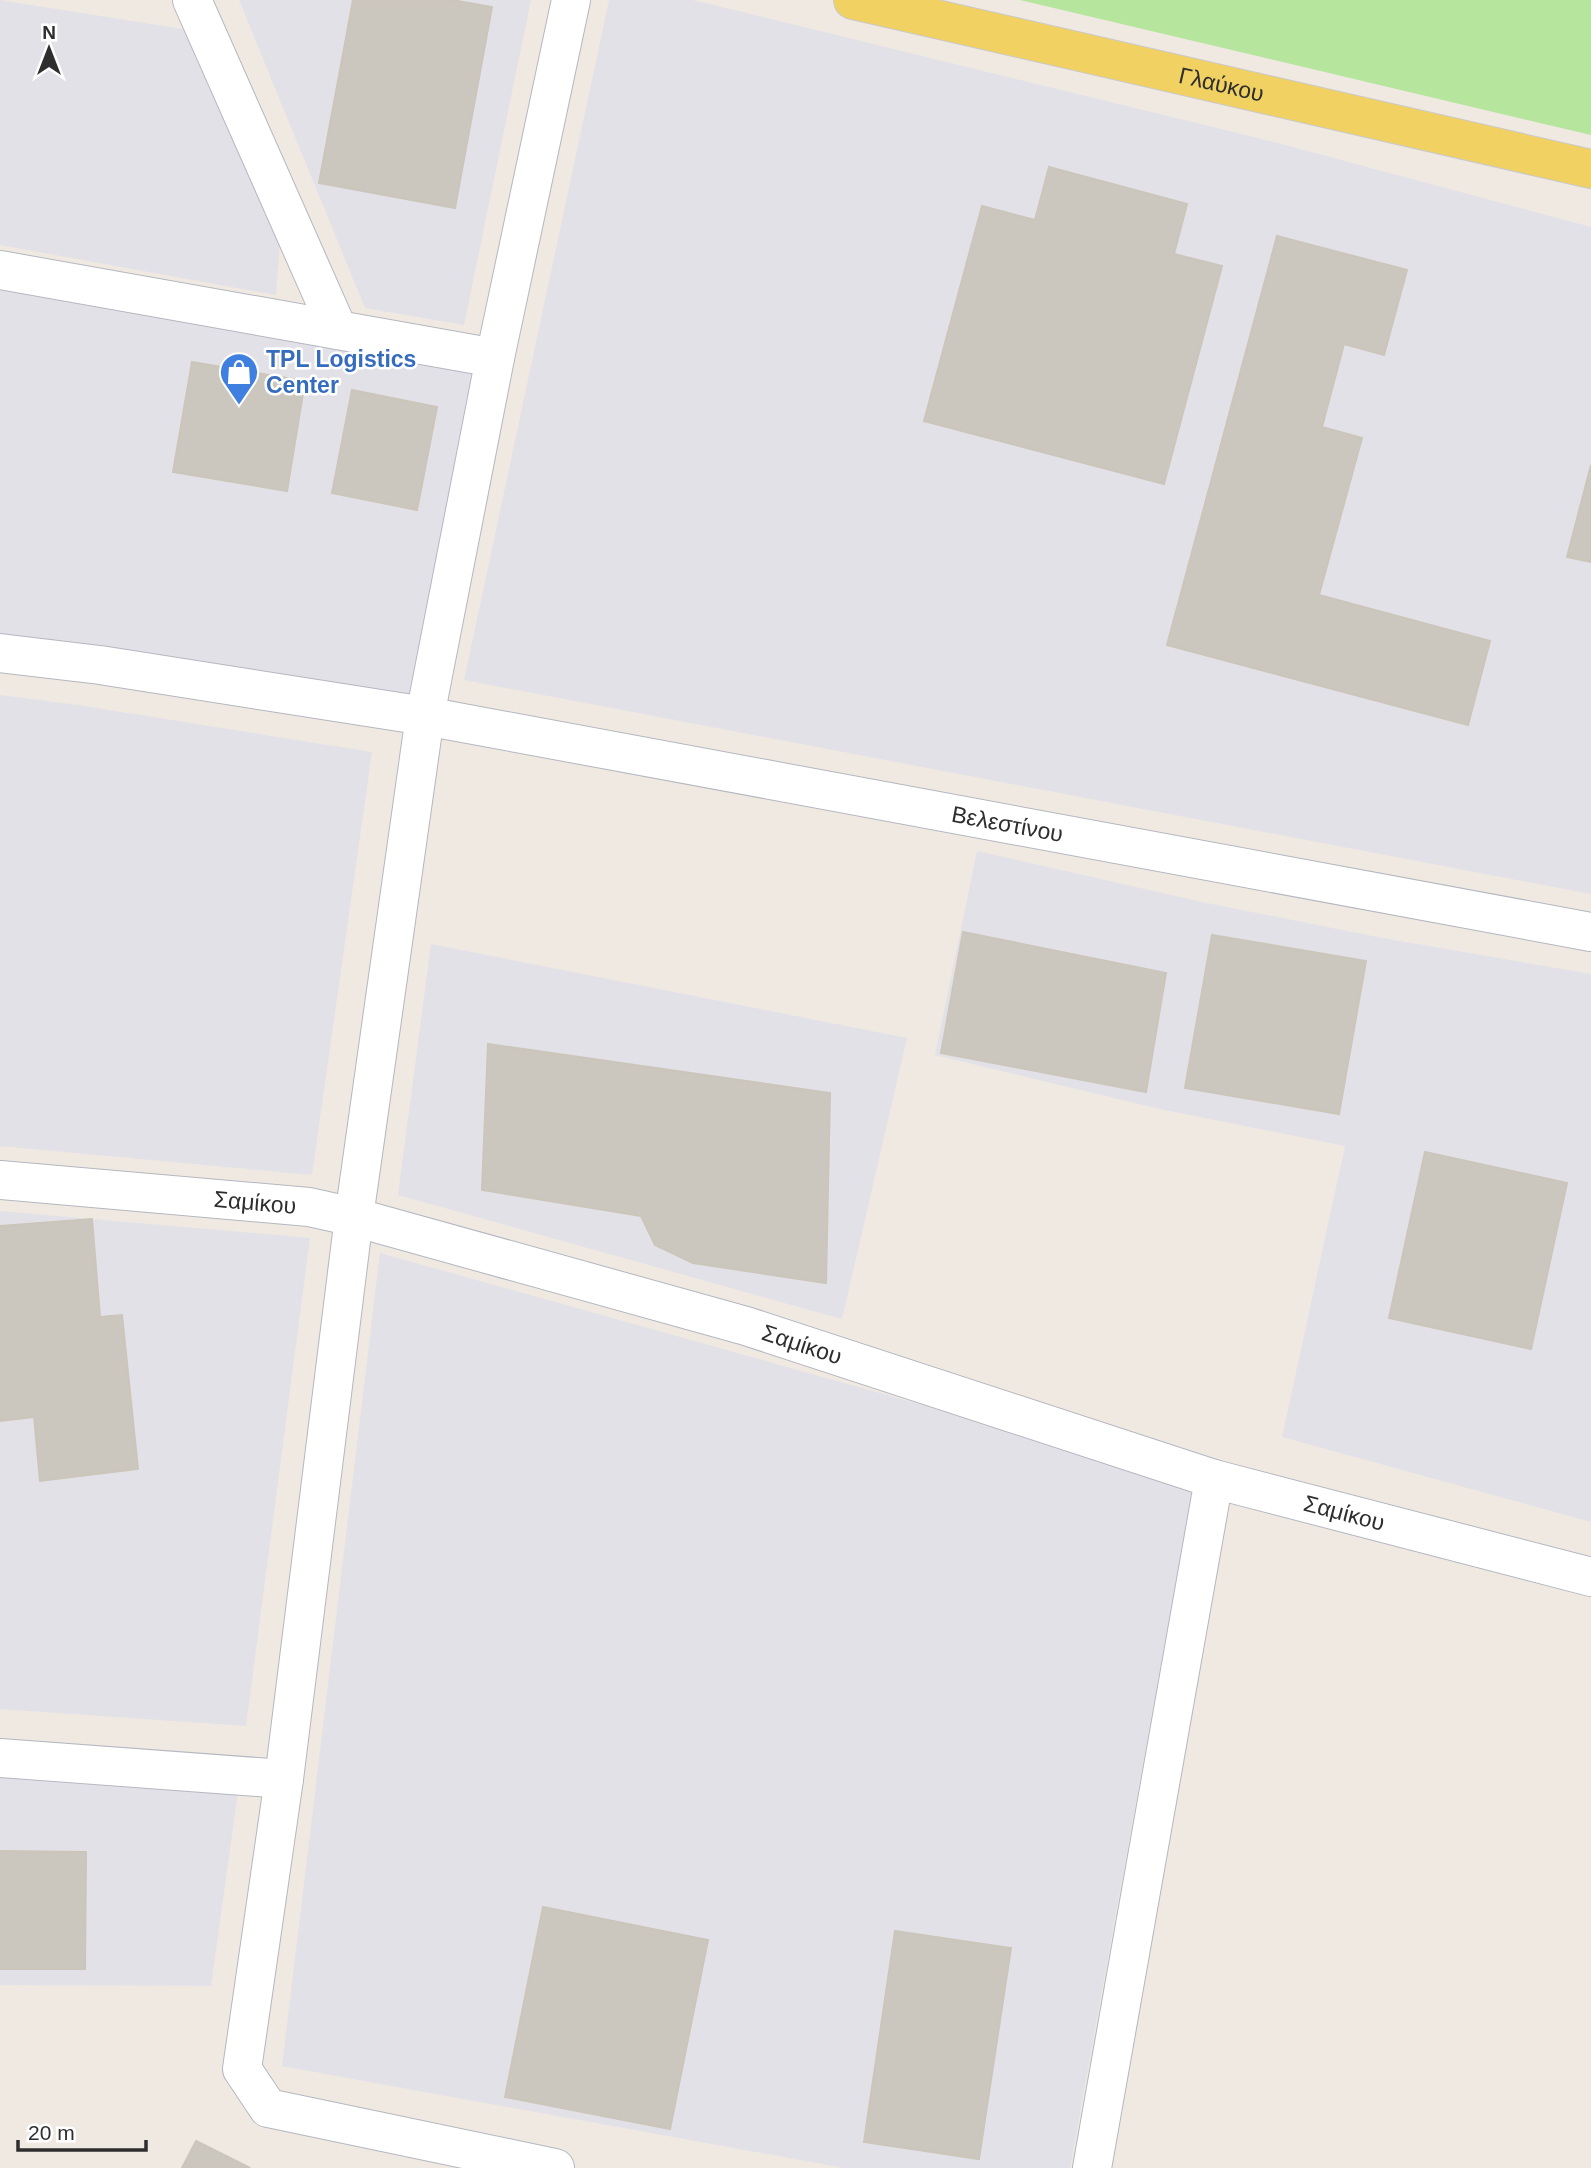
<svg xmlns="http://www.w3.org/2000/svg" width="1591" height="2168" font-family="Arial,sans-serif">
	<rect width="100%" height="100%" fill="#efe9e1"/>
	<path fill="#e3e1e8" d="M0 0 189 30 280 242 276 295 0 245Z
		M239 0H531L464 325 365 308Z
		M609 0H693L1266 140 1591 227V894L464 680Z
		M0 270 495 358 425 716 0 658Z
		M0 695 78 705 372 752 312 1175 0 1146Z
		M977 851 1202 902 1388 939 1591 974V1522L1282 1437 1345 1146 1160 1109 935 1055Z
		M431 944 907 1038 842 1319 398 1195Z
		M0 1211 310 1238 246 1726 0 1709Z
		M380 1253 1194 1481 1070 2168H844L282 2066Z
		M0 1777 238 1792 211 1986 0 1985Z"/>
	<path fill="#b6e59e" d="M1020 0H1591V135Z"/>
	<path fill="#cbc7bf" stroke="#cbc5ba" stroke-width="2" d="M353 0H452L492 7 455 208 319 183Z
		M1049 167 1187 204 1174 254 1222 266 1164 484 924 421 982 206 1035 220Z
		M1277 236 1407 270 1384 355 1344 344 1322 427 1362 438 1319 595 1490 641 1468 725 1167 645Z
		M192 362 305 381 287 491 173 472Z
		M352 390 437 407 417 510 332 493Z
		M1591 465V562L1567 557Z
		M963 932 1166 973 1146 1092 941 1053Z
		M1212 935 1366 961 1339 1114 1185 1088Z
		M488 1044 830 1093 826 1283 693 1263 655 1245 641 1216 482 1190Z
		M1425 1152 1567 1183 1531 1349 1389 1318Z
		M92 1219 100 1317 122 1315 138 1469 40 1481 34 1417 0 1421V1226Z
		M0 1851 86 1852 85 1969H0Z
		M543 1907 708 1940 670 2129 505 2097Z
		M895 1931 1011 1948 979 2159 864 2142Z
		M196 2141 250 2168H182Z"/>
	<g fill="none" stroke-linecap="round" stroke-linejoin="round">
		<g stroke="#b4b7c1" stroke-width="40">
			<g id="street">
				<path d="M192 0 338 330"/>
				<path d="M0 270 495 358"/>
				<path id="s1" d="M0 653 100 665 425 716 1591 932"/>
				<path id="s2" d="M0 1180 309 1207 354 1217 746 1326 1214 1479 1591 1577"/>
				<path d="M0 1758 284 1779"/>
				<path d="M555 2168 268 2108 242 2069 284 1779 354 1217 425 716 495 358 571 0"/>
				<path d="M1092 2168 1214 1479"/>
			</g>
		</g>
		<g stroke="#c9c9c9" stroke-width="40">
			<g id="primary">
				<path id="s3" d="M853 0 1591 169"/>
			</g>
		</g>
		<use href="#street" stroke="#fff" stroke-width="38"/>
		<use href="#primary" stroke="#f2d163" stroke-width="38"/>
	</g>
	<defs>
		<g id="shop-pin" transform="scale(2.0125)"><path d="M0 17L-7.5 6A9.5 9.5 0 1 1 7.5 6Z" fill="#3f7fe0" stroke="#fff"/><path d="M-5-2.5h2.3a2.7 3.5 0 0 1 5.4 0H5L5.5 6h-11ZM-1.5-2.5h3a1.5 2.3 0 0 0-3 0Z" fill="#fff"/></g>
	</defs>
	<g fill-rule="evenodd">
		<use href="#shop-pin" x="239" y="372"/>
	</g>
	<g text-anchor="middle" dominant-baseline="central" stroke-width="5" stroke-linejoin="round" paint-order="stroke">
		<g font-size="23" fill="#2e2e2e" stroke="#fff">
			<text stroke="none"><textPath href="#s3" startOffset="378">Γλαύκου</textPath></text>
			<text stroke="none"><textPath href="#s1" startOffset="1022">Βελεστίνου</textPath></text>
			<text stroke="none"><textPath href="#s2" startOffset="256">Σαμίκου</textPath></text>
			<text stroke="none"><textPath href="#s2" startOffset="822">Σαμίκου</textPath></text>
			<text stroke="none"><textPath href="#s2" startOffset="1390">Σαμίκου</textPath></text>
		</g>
		<g font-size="23" font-weight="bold" fill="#366cbe" stroke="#fff" text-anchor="start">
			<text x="266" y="359">TPL Logistics<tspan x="266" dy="26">Center</tspan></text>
		</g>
	</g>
	<g transform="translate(49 49)" stroke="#ffffff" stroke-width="5" paint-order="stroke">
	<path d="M0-5L12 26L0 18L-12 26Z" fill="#2e2e2e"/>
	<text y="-10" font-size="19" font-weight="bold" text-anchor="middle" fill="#2e2e2e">N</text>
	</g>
	<path d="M18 2140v10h128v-10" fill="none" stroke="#2e2e2e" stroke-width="3.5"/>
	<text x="28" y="2140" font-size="21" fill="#2e2e2e" stroke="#ffffff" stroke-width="5" paint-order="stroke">20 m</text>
</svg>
